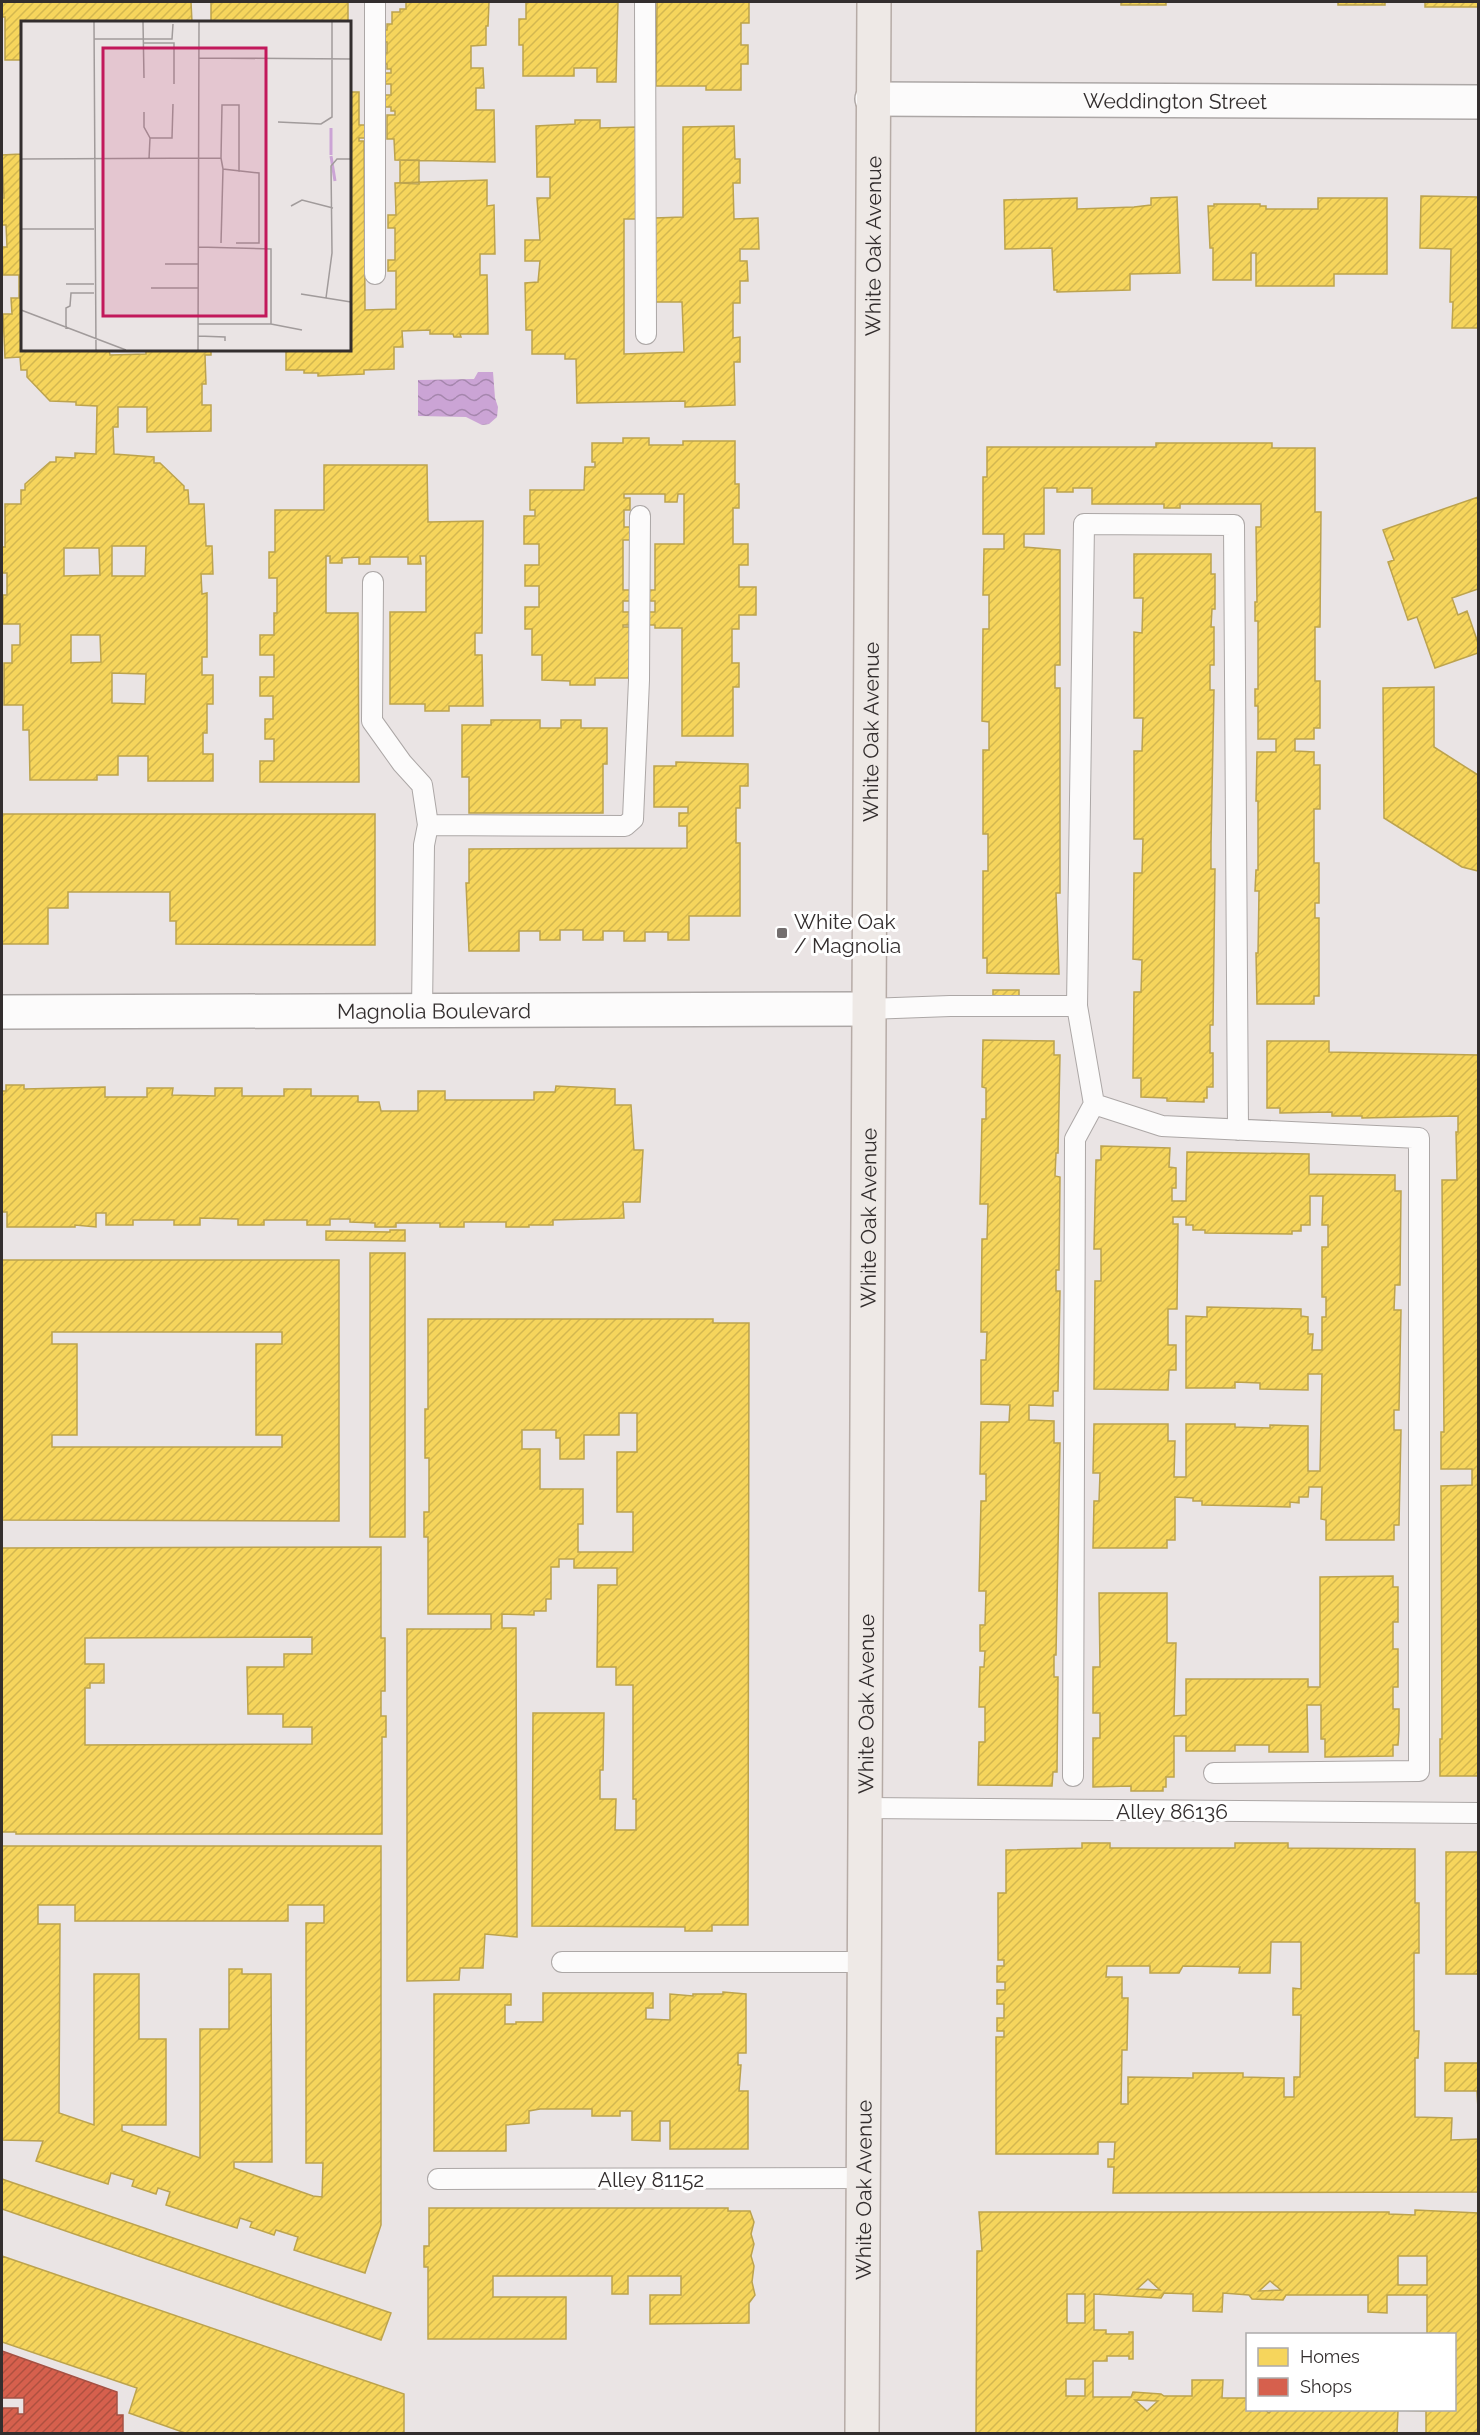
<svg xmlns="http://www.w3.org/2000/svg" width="1480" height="2435" font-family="Raleway,sans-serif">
	<defs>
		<pattern id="water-waves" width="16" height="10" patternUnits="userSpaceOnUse" patternTransform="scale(1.5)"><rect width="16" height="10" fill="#cba4d5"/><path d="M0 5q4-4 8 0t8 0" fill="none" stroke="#a586ad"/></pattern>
		<pattern id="homes-hatch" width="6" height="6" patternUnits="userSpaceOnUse" patternTransform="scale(1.5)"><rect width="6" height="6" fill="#f6d55c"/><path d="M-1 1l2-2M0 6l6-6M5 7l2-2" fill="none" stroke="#d3b750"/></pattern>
		<pattern id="shops-hatch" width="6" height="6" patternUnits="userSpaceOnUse" patternTransform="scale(1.5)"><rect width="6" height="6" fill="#d6604d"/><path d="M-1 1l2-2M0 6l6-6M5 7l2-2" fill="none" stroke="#ae5040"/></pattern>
	</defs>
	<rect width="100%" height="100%" fill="#eae4e4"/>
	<path fill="url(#water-waves)" d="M478 372H493L495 398 498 407 497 417 489 424 482 425 466 417 418 416V380L474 379Z"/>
	<path fill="url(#homes-hatch)" stroke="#bca34e" stroke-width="1.5" fill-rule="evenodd" d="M2 2H191L192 22H22V60H5V17H2Z
		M211 2H348V22H211Z
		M406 2H489L488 26H486V45L471 46V68H483L484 88H476V110H494L495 162 395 160 394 139H387V115H395V111H391V107H384V95H391V84H384V73H391V69H387V64H380V53H387V42H380V30H387V24H392V12H400V9H406Z
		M526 2H618L616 82H597V68H574V76H523V45H519V19H526Z
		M657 2H749V23H741V45H748V64H741V90H706V86H656Z
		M1121 2H1166V5H1121Z
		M1338 2H1385V5H1338Z
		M1425 2H1478V7H1425Z
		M350 92H359V125H366V138H359V141H364L365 310 396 309V271H388V260H395V228H388V215H396L395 183 487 180V206L494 205 495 254H480V275H487L488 334H460L461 337H454L453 334H430V330L402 331 403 347H394V369L364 370V374L318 376V373H304V370H286V350H350Z
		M575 120H600V128L636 127V219H624V354L684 352 682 302H655V218L683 217V127L734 126 735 159H740V183H733L734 219 758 218 759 249H740V261H747L748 281H740V303H733V338L740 337V362H734L735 405 685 407V401L577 403 576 359H565V354H532V330H526L525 283 538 282 540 261H525V240H540L537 198H550V177H537L536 126 575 124Z
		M21 142 22 350H109L110 355 146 354V350H211V355H205L206 384H202V405H211V431L147 432V407H118V427H113L114 454 154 457V463H160L184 486V490H188L189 504H204L206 546H212L213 574H201L202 594 207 593V657H202V675H213V704H207V733H203V754H213V781H148V756H118V775H97V780H30L29 730H23V705H4V663H12V645H20V624H3V595H7V573H2V547H5V504H21V490H25V484L50 462H56V457L75 458V453L96 454 97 406 76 405V402L50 401 27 377V370H21L20 357 5 358 3 314H12L11 298H19V275H3L2 247H7L6 225H2V198H4L2 155 21 154ZM112 546H146L145 576H112ZM64 548H99L100 575 64 576ZM71 635H100L101 662 71 663ZM112 673 146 674 145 704 112 703Z
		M400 160H419V184L400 183Z
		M1421 196 1478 197V328H1452L1453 302H1450L1451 249 1420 248Z
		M1177 197 1180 273 1130 274V290L1057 292V290H1054L1052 248 1005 249 1004 200 1077 198V209L1134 207 1151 205V198Z
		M1318 198H1387V274H1334V286H1256V253H1251V280H1213V248H1210L1208 206H1214V204H1260V206H1266V209H1318Z
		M623 438H649V445H683V441H735V484H739V508H733V544H748V565H739V587H756V615H739V629H732V663H739V687H733V736H682V628H655V625H648V612H655V601H648V590H655V544H684V494H678L677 502H665V494H624V498H630V510H624V527H630V540H623V590H630V601H623V612H631V625H623V627H631V678H595V685H570V681L542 680V655H532V629H525V607H539V586H525V565H539V544H524V516H535V510H530V490H584L585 467H595V462H592V443H623Z
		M1156 443H1272V448H1315V512H1321L1320 627H1315V681H1320V728H1314V739H1295V751L1314 752V765H1320V809H1314V863H1319V903H1315V918H1319V996H1314V1004H1257L1256 953H1258L1259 891H1255L1256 870H1258V801H1256L1257 752H1276V739H1258V706H1255V689H1258V621H1255V602H1257L1256 527H1261V504H1180V508H1164V504H1092V488H1073V492H1057V488H1044V534H1024V547L1060 550V665H1055V688H1060V893H1056L1059 974 987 973V958H983V871H988V834H983V750H989V722L982 721 983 629H989V595H983L984 549H1004V534H983V477H987V447H1156Z
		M324 465H427L428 522 483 521 482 633H475V655H482L483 706H449V711H425V704H390V612H426V556H420L421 564H408V557H370V564H359V557L342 558V563H330V556H326V613H358L359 782H260V761H274V739H265V719H273V696H260V677H274V655H260V635H274V613H277V578H269V552H275V510H324Z
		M1478 497V589L1452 598 1458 615 1467 611 1478 643V653L1435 668 1417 617 1408 620 1388 562 1394 560 1383 530Z
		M1134 554H1211V574H1215V609H1212L1211 627H1214V665H1210V690H1214L1211 844V869H1215L1213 1025H1210V1053H1213V1087H1207V1098H1204V1102L1167 1101V1098L1141 1097V1078H1133L1134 992H1141L1142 960 1133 959 1134 873H1142L1143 839H1134V751H1142L1143 718H1134V632L1142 633 1143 598H1134Z
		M1434 687V747L1478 775V871L1462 867 1384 818 1383 688Z
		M491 720H540V728H561V720H581V728H607V764H603V813H469V777H462V725H491Z
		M676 762 748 764V786H740V808H736V843H740V916H689V940H668V932H645V941H624V931H603V940H583V930H560V940H540V931H519V951H469L466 883H469V849L687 848V826H679V813H688V807H654V766H676Z
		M2 814H375V945L176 944V921H170V892H68V908H48V944H2Z
		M993 990H1019V1004H993Z
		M983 1040 1054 1041V1055H1060L1058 1153H1056L1055 1176 1060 1177 1059 1270H1056V1291H1060L1058 1391H1053V1406L1029 1405V1420L1054 1421V1443H1060L1056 1655H1054V1677H1058L1057 1772H1053L1052 1786 978 1785 979 1742H985V1707H979L980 1667H984L985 1651H980V1625H985L986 1591H979L981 1501H986V1474H980L981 1422H1009L1010 1405 981 1404V1360H986L987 1332H981L982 1239H987L988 1204H980L982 1119H986V1088L982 1087Z
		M1267 1041H1329V1052L1478 1055V1776H1440V1739H1442L1441 1486 1472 1485V1469H1441V1432H1444L1442 1180H1457L1456 1132H1458V1116L1362 1118V1116H1332V1112L1280 1113V1108H1267Z
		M6 1085H24V1089L105 1087V1097H147V1088H173L172 1095 215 1096V1088H242V1096H284V1089H311V1096H358V1102H379L381 1111H418V1091H445V1100H534V1092H555L556 1086 615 1089V1105H631L634 1150H643L640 1202H623L624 1218 553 1220V1225H529V1227H506V1222H464V1227H440V1223H396V1227H375V1223L350 1222V1219H330V1225H307V1220H264V1225H238V1219L200 1218V1225H174V1220H133V1225H106V1213H96V1227L75 1225V1227H7V1212H2V1091H6Z
		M1101 1146 1170 1148 1169 1167 1176 1168V1188H1172V1201H1186L1187 1152 1309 1154V1174L1395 1175V1191H1401L1400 1285H1395L1394 1310H1401L1399 1410H1394V1430H1401L1399 1525H1394V1540H1326V1520L1321 1519 1322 1487H1309L1308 1497H1299V1503L1290 1502V1507L1202 1505V1501H1193V1498L1175 1497V1540H1167V1548H1093L1094 1501H1099L1100 1473H1093L1094 1424H1168V1441H1175L1174 1477H1186V1424H1235V1427L1270 1428V1425L1308 1426V1471H1320L1322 1374H1308V1390L1260 1389V1383L1235 1382V1388H1186V1316L1207 1317V1307L1301 1309V1316L1308 1317V1334H1313L1312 1350H1322V1317H1326V1297H1322V1247H1328V1225H1322L1323 1196H1310V1225H1301V1231H1292V1234L1205 1233V1230H1193V1225H1186V1217H1173V1224H1178L1177 1309H1168V1345H1176V1370H1169L1168 1390 1094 1389 1095 1281H1101V1249H1094L1096 1160H1101Z
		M390 1230H405V1241L326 1240V1231L390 1232Z
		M370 1253H405V1537H370Z
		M2 1260H339V1521L2 1520ZM52 1332H282V1344H256V1435H282V1447H52V1435H77V1344H52Z
		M428 1319H713V1323H749L748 1925H712V1931H685V1927L532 1926 533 1713H604L603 1770H600V1799H616L615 1830H636V1799H633V1685H616V1667H597L598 1585H617V1568H574V1559H559V1567H551V1599H546V1611H534V1615L502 1614V1628H516L517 1937 485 1934 483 1968H460L459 1980 407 1981V1629H491V1614H428V1537H424V1512H429V1458H425V1409H428ZM619 1413H637V1452H617V1512H633V1552H578V1524H583V1489H540V1449H522V1430H556V1438H560V1459H584V1435H619Z
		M381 1547V1638H385V1691H381V1716H386V1737H382V1834H16V1832H2V1548ZM312 1637V1654H284V1667H247L248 1714H283V1727H312V1744L85 1745V1688H90V1683H104V1664H85V1638Z
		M1393 1576V1587H1398V1622H1393V1649H1398V1687H1393V1709H1399V1730L1398 1745H1393V1756L1325 1757V1739H1321V1705H1307L1308 1752H1269V1745H1235V1751H1186V1736H1174V1777H1166V1787H1163V1791H1131V1786L1093 1787V1738H1100V1713H1093V1667H1100L1099 1593H1167V1643H1176L1174 1716 1186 1715V1679H1308V1687H1320V1577Z
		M1082 1843H1110V1848H1235V1843H1288V1848L1415 1849V1903H1419V1953H1414V2031H1419L1418 2058H1415V2117L1452 2118 1451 2140 1478 2139V2192L1113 2193 1114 2167H1108V2159H1114L1115 2142H1098V2154H996V2037H1004V2031H997V2018H1004V2004H997V1990H1005V1982H997V1966H1004V1960H998V1893H1006V1850L1082 1848ZM1271 1942H1301V1989L1293 1988V2015H1301L1300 2077H1294V2097H1284V2078L1243 2077V2073H1193V2078L1128 2077V2104H1121L1122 2050H1127L1128 1998H1122V1977H1106L1107 1966H1150V1973H1179L1183 1966 1240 1967 1239 1973H1270Z
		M2 1846H381V2225L365 2273 294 2250 298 2237 276 2230 274 2235 250 2227 252 2222 240 2218 237 2228 166 2205 170 2192 158 2188 156 2194 132 2186 134 2180 111 2173 108 2184 36 2161 43 2141 2 2140ZM38 1905H75V1921H288V1905H324V1923H306V2163H323L322 2197 313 2196 234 2168V2162H272L271 1974H242V1969H229V2029H200V2158L122 2131V2125H166V2039H139V1974H94V2125L59 2113 60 1924H38Z
		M1446 1852H1478V1974H1446Z
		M723 1992 746 1994V2053H738V2065H741L739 2091H748V2149H670V2121H660V2141L632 2140V2111H620V2116H592V2109H540L529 2111V2123L506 2125V2151H434V1994H511V2005H505V2024H516V2022H543V1993H653V2008H646V2019L670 2020V1994L693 1996V1994H723Z
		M1445 2063H1478V2109L1477 2091H1445Z
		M2 2179 391 2313 381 2340 2 2209Z
		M429 2208H728V2211H750L754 2222 751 2234 754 2244 751 2256 754 2266 752 2282 755 2295 749 2303V2323L650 2324V2295H681V2276H628V2294H612V2276H493V2297H566V2339H428V2267H424V2246H429Z
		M1415 2210 1478 2213V2434H1426V2411L1398 2410 1397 2434H976L977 2251H982L979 2212H1389V2214L1415 2215ZM1398 2256H1427V2285H1398ZM1148 2279 1160 2290 1137 2289ZM1270 2281 1281 2290 1259 2291ZM1164 2293 1193 2294V2311L1222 2312 1223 2293 1249 2295 1252 2299 1283 2300 1286 2295H1368V2312L1387 2313V2295H1427V2334H1454V2410H1272L1269 2413 1265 2410H1248V2398H1222L1223 2380H1192V2396H1164L1161 2394 1133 2392 1131 2397H1093V2361H1107V2356H1129V2359H1133V2332H1129V2334H1106V2330H1094V2294L1161 2298ZM1067 2294H1085V2323H1067ZM1066 2379H1085V2396H1066ZM1135 2400 1158 2401 1147 2411Z
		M2 2256 404 2394V2434H188L129 2413 137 2388 2 2342Z"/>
	<path fill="url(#shops-hatch)" stroke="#a55144" stroke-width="1.5" d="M2 2351 117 2392V2415H123V2434H2V2408H18V2414H24V2398H2Z"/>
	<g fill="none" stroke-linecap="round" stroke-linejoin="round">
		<g stroke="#aca7a6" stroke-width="22">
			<path id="lane" d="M375 2V274
				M645 2 646 334
				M373 582 372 721 402 763 422 785 428 825 424 845 422 1011
				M428 825 625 826 633 819 639 680 640 516
				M1077 1006 1084 524 1234 525 1238 1130
				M868 1009 950 1006H1077L1094 1104 1162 1126 1419 1138V1771L1214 1773
				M1073 1776 1075 1139 1094 1104
				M865 1808 1478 1813
				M562 1962H864
				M438 2179 864 2178"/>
		</g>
		<g stroke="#aca7a6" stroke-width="36">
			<g id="street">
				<path id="s1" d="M872 99 1478 102"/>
				<path id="s2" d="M2 1012 868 1009"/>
			</g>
		</g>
		<g stroke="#b6aba6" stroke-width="36">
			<g id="primary">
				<path id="s3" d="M862 2434 874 2"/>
			</g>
		</g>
		<use href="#lane" stroke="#fcfbfb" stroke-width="20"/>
		<use href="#street" stroke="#fcfbfb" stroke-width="33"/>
		<use href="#primary" stroke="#eee9e6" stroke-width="33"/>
	</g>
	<rect fill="#736e6e" stroke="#fff" stroke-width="2" x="776" y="927" width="12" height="12" rx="3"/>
	<g text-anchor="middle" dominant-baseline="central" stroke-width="6" stroke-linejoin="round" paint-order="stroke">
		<g font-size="21" fill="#332e2e" stroke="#fff">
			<text stroke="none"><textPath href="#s1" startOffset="303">Weddington Street</textPath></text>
			<text stroke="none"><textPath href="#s3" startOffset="2188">White Oak Avenue</textPath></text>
			<text stroke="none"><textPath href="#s3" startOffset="1702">White Oak Avenue</textPath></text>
			<text stroke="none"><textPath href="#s2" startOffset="432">Magnolia Boulevard</textPath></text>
			<text stroke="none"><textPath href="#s3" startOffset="1216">White Oak Avenue</textPath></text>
			<text stroke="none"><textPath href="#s3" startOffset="730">White Oak Avenue</textPath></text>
			<text x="1172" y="1811">Alley 86136</text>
			<text x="651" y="2179">Alley 81152</text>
			<text stroke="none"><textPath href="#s3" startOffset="244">White Oak Avenue</textPath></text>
		</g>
		<g font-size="21" fill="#332e2e" stroke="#fff" text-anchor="start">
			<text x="794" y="921">White Oak<tspan x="794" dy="24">/ Magnolia</tspan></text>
		</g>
	</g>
	<g transform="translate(21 21)">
		<rect width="330" height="330" fill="#eae4e4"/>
		<path fill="none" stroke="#cba4d5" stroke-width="3" d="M310 134V107M310 135 314 160"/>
		<path fill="none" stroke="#a19b9b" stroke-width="1.5" d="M73 1 75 329M122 1 123 57M73 18H151L152 3M123 22H153V63M178 37 330 38M123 91V106L129 117 128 138M257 101 300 103 311 96V1M129 117H151L152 83M200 137 201 84H218V151M0 138 200 137 202 148 238 152V222H215M270 185 281 179 312 187M0 208H73M200 222 202 148M177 226 250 228V303M144 243H177M45 263H73M130 267H177M280 273 330 281M305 277 311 232 310 145 316 138H330M0 289 105 329M177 303H250L281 309M45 308V287L49 285 50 272H73M177 315 204 316V320M177 329 178 1"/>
		<path fill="#c2185b" fill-opacity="0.15" stroke="#c2185b" stroke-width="3" d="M82 27H245V295H82Z"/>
		<rect width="330" height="330" fill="none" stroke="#332e2e" stroke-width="3"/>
	</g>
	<rect width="1480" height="2435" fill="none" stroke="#332e2e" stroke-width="6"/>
	<rect x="1246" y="2333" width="210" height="78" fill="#ffffff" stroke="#adabab" stroke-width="1.5"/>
	<rect x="1258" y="2348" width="30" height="18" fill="#f6d55c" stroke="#adabab" stroke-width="1.5"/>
	<text x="1300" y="2363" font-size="18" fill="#332e2e">Homes</text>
	<rect x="1258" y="2378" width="30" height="18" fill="#d6604d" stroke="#adabab" stroke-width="1.5"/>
	<text x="1300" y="2393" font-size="18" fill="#332e2e">Shops</text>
</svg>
